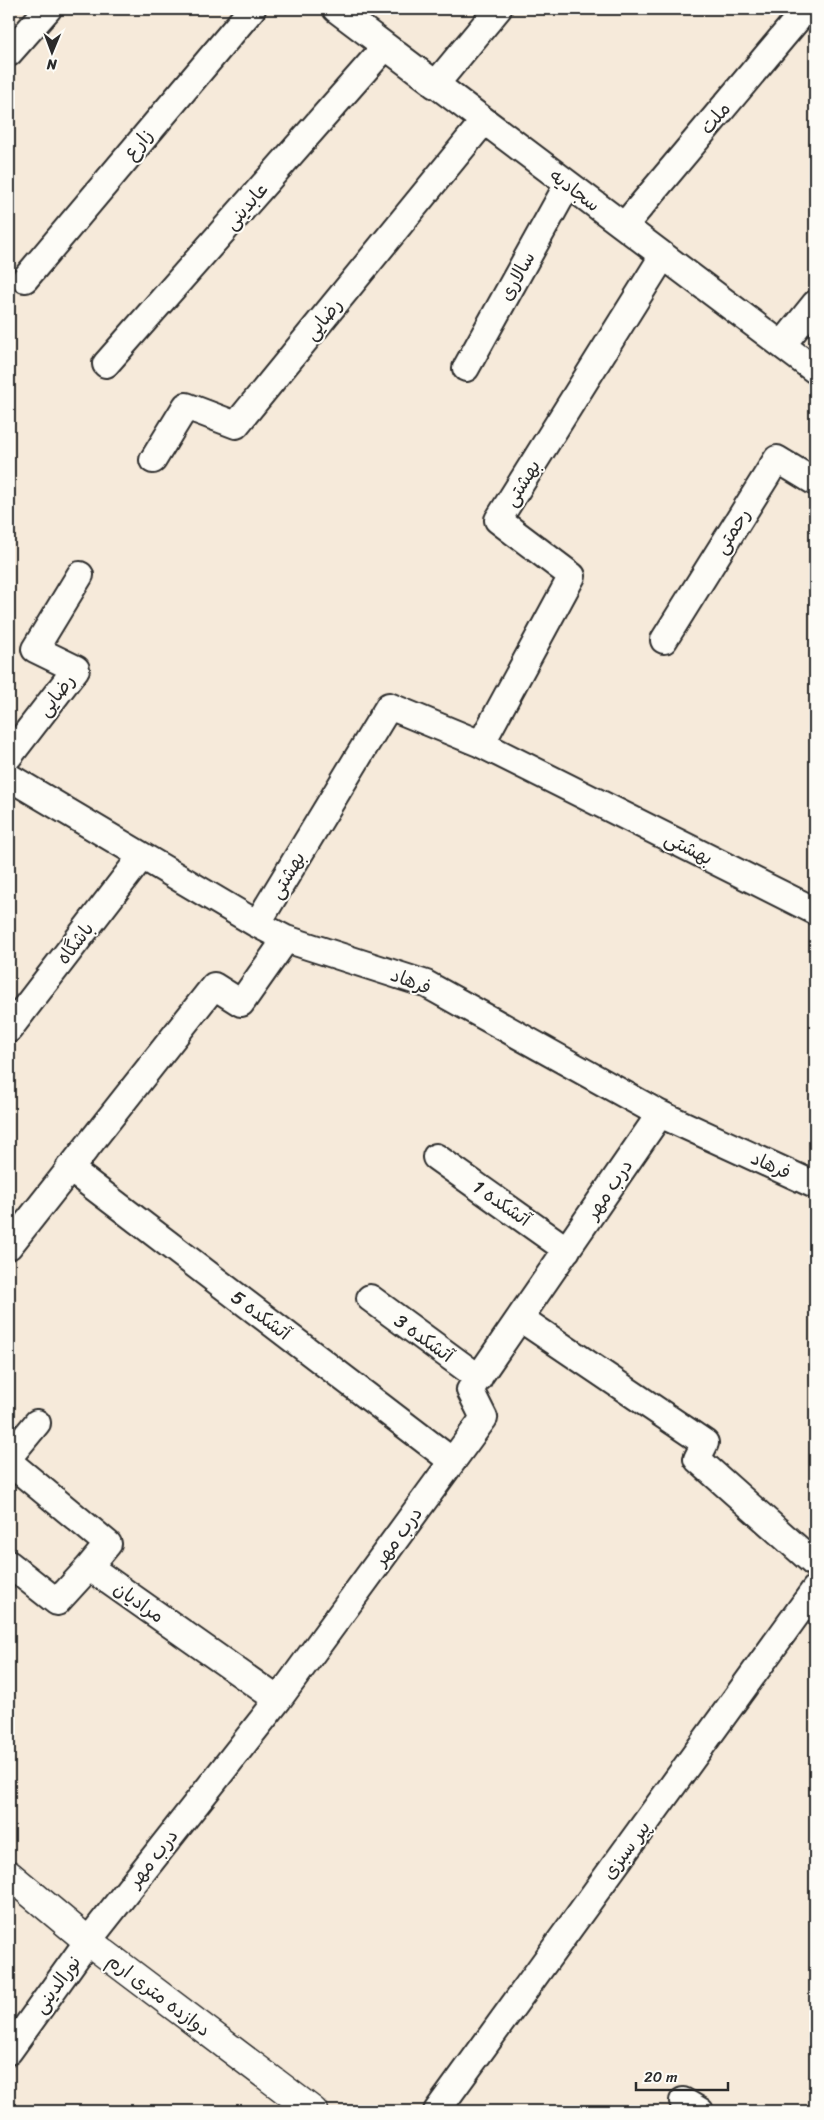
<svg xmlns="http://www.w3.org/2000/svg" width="824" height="2120" font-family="Sriracha,'Playpen Sans Arabic',sans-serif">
	<rect width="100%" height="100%" fill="#f6eada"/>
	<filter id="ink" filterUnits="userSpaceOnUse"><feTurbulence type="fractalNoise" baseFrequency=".02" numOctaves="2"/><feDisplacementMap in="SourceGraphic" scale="10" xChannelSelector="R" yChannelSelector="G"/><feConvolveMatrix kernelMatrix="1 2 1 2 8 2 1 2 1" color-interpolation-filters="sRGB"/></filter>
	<g filter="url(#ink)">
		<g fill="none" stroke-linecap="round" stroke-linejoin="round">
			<g stroke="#2b2b2b" stroke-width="30">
				<path id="minor" d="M336 9 815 370
					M9 53 48 9
					M435 85 498 9
					M624 226 806 9
					M25 279 252 9
					M782 345 815 304
					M106 364 385 47
					M466 368 568 184
					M153 460 186 406 236 425 484 121
					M664 640 777 459 815 482
					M481 744 572 576 498 520 663 256
					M9 756 76 669 35 649 80 575
					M9 777 257 924 286 939 426 984 660 1114 815 1185
					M257 924 389 706 481 744 815 911
					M9 1029 142 856
					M436 1157 567 1250
					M69 1168 452 1461
					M9 1246 214 986 241 1003 286 939
					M370 1298 479 1378
					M520 1318 705 1443 697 1459 815 1564
					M9 1457 37 1423
					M9 1462 108 1544 89 1567
					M9 1564 57 1602 89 1567 278 1700
					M9 2051 88 1941 278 1700 484 1418 470 1390 660 1114
					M683 2101 700 2111
					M437 2111 815 1589"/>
			</g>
			<g stroke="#2b2b2b" stroke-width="31">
				<path id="tertiary" d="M9 1875 88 1941 313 2111"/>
			</g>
			<use href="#minor" stroke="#fdfcf7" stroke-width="26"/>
			<use href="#tertiary" stroke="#fdfcf7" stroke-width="28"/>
		</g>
	</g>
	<g text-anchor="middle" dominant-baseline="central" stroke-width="4" stroke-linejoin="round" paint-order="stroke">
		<g font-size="19" fill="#2b2b2b" stroke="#fdfcf7">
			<text transform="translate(715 118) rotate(-50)">ملت</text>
			<text transform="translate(138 144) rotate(-50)">زارع</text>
			<text transform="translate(575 190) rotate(37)">سجادیه</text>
			<text transform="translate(246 206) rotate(-49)">عابدینی</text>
			<text transform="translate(517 276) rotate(-61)">سالاری</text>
			<text transform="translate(323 319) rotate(-51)">رضایی</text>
			<text transform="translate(522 483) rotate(-58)">بهشتی</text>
			<text transform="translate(732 531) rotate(-58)">رحمتی</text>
			<text transform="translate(56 695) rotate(-52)">رضایی</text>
			<text transform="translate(689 848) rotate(27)">بهشتی</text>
			<text transform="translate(287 875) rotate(-59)">بهشتی</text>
			<text transform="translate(75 943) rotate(-52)">باشگاه</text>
			<text transform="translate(411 981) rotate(21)">فرهاد</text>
			<text transform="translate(771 1165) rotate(24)">فرهاد</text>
			<text transform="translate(609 1189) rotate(-56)">درب مهر</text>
			<text transform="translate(502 1203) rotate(35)">آتشکده 1</text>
			<text transform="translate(261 1315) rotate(37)">آتشکده 5</text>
			<text transform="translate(424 1338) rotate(36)">آتشکده 3</text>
			<text transform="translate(398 1536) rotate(-54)">درب مهر</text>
			<text transform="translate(139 1602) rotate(35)">مرادیان</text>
			<text transform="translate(626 1850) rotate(-54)">پیر سبزی</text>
			<text transform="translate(153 1858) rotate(-52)">درب مهر</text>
			<text transform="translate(57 1984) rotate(-54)">نورالدینی</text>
			<text transform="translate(159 1995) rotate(37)">دوازده متری ارم</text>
		</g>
	</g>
	<rect width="824" height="2120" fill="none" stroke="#fdfcf7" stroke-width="30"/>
	<rect x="15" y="15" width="794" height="2090" fill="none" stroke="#2b2b2b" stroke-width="2" filter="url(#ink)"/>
	<g transform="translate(52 52) rotate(181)" stroke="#fdfcf7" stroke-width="4" paint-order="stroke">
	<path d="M0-4L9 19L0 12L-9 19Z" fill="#2b2b2b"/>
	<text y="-8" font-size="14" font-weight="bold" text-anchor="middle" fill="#2b2b2b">N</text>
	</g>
	<path d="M636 2082v8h92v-8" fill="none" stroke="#2b2b2b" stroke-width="2.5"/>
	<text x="644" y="2082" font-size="15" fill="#2b2b2b" stroke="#fdfcf7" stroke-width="4" paint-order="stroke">20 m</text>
</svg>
